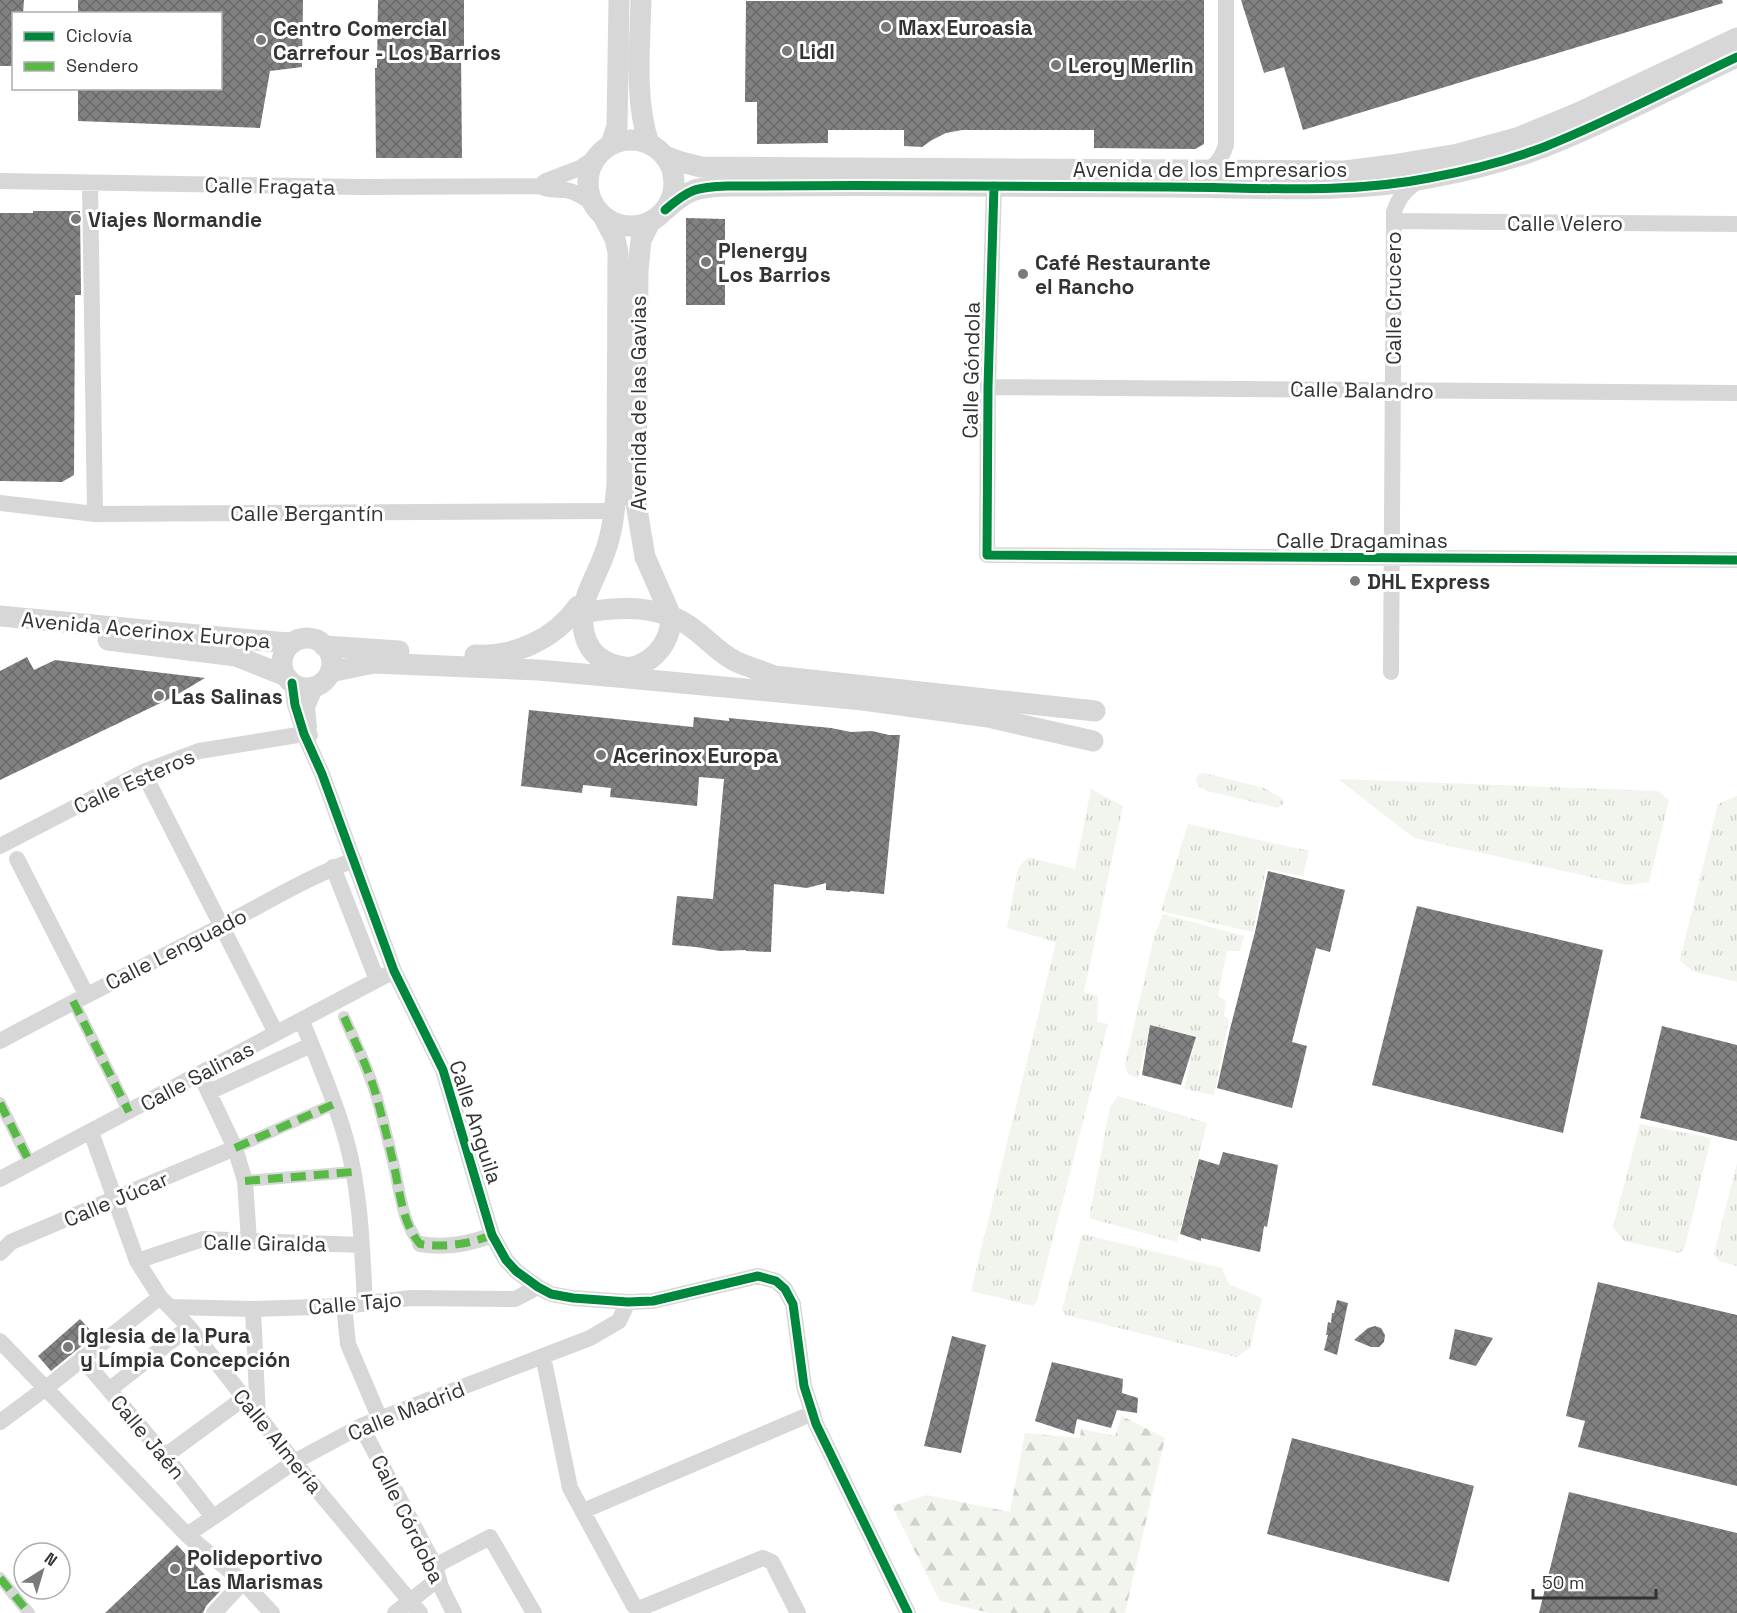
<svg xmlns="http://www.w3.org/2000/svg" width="1737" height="1613" font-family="'Space Grotesk',sans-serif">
	<defs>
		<pattern id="grass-tufts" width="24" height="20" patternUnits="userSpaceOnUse" patternTransform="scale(1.5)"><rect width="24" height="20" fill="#f1f5ed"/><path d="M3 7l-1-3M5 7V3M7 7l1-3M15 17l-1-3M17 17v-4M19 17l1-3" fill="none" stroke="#cfd2cc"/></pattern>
		<pattern id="forest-firs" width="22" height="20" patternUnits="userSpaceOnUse" patternTransform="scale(1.5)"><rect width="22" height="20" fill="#f1f5ed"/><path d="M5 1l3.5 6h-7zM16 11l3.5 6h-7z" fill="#cfd2cc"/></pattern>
		<pattern id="building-cross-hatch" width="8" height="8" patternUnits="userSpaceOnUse" patternTransform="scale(1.5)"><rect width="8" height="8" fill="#818181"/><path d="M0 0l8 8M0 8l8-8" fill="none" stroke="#6a6a6a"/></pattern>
	</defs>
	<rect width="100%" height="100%" fill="#fff"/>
	<path fill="url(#grass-tufts)" d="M1204 773 1264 788 1283 799 1284 803 1278 808 1207 791 1198 786 1196 779 1199 774Z
		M1338 779 1658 791 1669 800 1649 882 1627 885 1414 838Z
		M1091 789 1123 806 1084 992 1098 996 1097 1022 1108 1024 1037 1301 1033 1306 971 1291 1056 942 1007 928 1018 869 1028 857 1075 869Z
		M1737 796V982L1692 971 1680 960 1718 804Z
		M1188 824 1309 851 1303 876 1266 869 1253 932 1161 911Z
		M1163 914 1244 936 1240 951H1227L1218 996 1226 1001 1224 1016 1229 1019 1214 1095 1184 1089 1196 1037 1150 1025 1138 1078 1128 1074 1125 1065 1154 937Z
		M1118 1096 1207 1123 1177 1242 1089 1218 1110 1107Z
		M1640 1124 1711 1138 1685 1247 1680 1253 1624 1241 1613 1227Z
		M1737 1163V1266L1719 1261 1714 1254Z
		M1082 1234 1222 1268 1229 1284 1262 1298 1250 1348 1236 1357 1066 1315 1062 1310Z"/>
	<path fill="url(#forest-firs)" d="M1122 1416 1165 1438 1125 1613H990L940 1601 892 1506 927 1495 1010 1512 1025 1433 1080 1438 1081 1429 1115 1436Z"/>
	<path fill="url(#building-cross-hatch)" d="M0 0H24L23 14H14V66H0Z
		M78 0H303L302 67 270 71 260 128 78 121V88H220V14H78Z
		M378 0H464V54H461L462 158H376L375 68H377Z
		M1204 0V144L1195 149 1094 148V130H962L946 133 932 140 922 147 904 146V130H828V143L757 144V102H745L746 1Z
		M1241 0H1722L1723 3 1303 130 1284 67 1264 73Z
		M33 211H80L81 295H75L74 475 62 482 0 481V213H33Z
		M686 218 725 219V305H686Z
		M27 657 34 670 55 660 205 678 173 697 0 780V671Z
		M529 710 693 727 694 717 729 721V718L831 728 851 732 872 731 889 735H900L884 894 850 891V892L826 890V883L807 888 774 884 771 952 746 951V950L720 951 696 947 672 945 677 896 713 899 724 779 699 777 697 806 610 797 611 788 583 785 582 793 521 786Z
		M1268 871 1345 890 1330 952 1316 948 1292 1042 1307 1046 1292 1108 1217 1088 1230 1029 1255 932Z
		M1417 906 1603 950 1563 1133 1372 1085Z
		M1150 1025 1196 1037 1181 1085 1142 1075Z
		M1662 1026 1737 1045V1141L1640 1118Z
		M1223 1152 1278 1165 1267 1227 1264 1226 1260 1252 1201 1238V1241L1180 1234 1199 1159 1219 1165Z
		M1598 1282 1737 1315V1486L1578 1447 1585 1421 1566 1416Z
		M1337 1300 1348 1303 1337 1355 1324 1350 1328 1335H1326L1328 1322 1331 1323 1332 1313H1334Z
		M80 1319 95 1335 51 1371 38 1356Z
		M1375 1326 1381 1328 1385 1335 1384 1342 1379 1347H1371L1354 1340 1368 1328Z
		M1455 1329 1493 1338 1476 1366 1449 1359Z
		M952 1336 986 1345 961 1453 924 1446Z
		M1052 1362 1123 1379 1122 1393 1138 1398 1137 1413 1117 1410 1111 1428 1077 1419 1074 1434 1035 1421Z
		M1292 1438 1474 1486 1449 1582 1267 1534Z
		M1569 1492 1737 1533V1613H1539Z
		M177 1545 220 1591 206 1606 203 1613H105Z"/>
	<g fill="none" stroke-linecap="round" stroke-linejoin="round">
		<path stroke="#d7d7d7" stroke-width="12" d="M73 1001 129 1112
			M344 1017C356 1044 369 1070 377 1098 383 1121 389 1143 394 1166 400 1192 402 1223 420 1244
			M0 1103 30 1163
			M235 1148 334 1104
			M245 1181 353 1172
			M0 1578 29 1613"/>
		<path stroke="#d7d7d7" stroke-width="16" d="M1205 171C1217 166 1222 157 1226 145V0
			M0 181 360 187 540 186C549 191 555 189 565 190 575 191 584 197 592 203
			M90 184 95 514
			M540 186 546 181 580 168 596 157
			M994 186 988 387 987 555 1737 560
			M1394 221 1737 224
			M988 387 1737 393
			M0 503 95 514 614 511
			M1391 672 1394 212C1399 197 1406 188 1421 180
			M292 683 295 705 304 734 322 774 394 971 443 1070 492 1235 506 1260 516 1271 538 1287 551 1294 573 1298 628 1302 653 1301 758 1276 776 1281 785 1289 793 1304 804 1386 816 1424 908 1613
			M309 727 307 707 316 686
			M143 772 276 1033
			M0 846 143 772 199 751 304 734 310 735
			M17 859 86 994
			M333 867 377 980
			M302 1021C317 1059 334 1097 345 1136 361 1190 362 1249 365 1304
			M0 1041C74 1001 149 964 223 925 266 903 308 877 354 860
			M200 1074 235 1148 245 1181 249 1241
			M209 1092 311 1045
			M91 1132 137 1261 160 1297 189 1327 294 1462 420 1613
			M0 1179 394 971
			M420 1244C444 1248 470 1244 492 1235
			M0 1253 11 1242 235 1148
			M137 1261 203 1239 361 1245
			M344 1306 348 1344 380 1419
			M171 1307 253 1309 344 1306 410 1298 515 1299 538 1287
			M253 1309 258 1417
			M0 1341 187 1535 243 1582 272 1613
			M543 1356 570 1488 634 1606 641 1608 763 1558 772 1562 798 1613
			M82 1358 165 1456 213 1517
			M109 1390 189 1327
			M0 1422 46 1388 160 1297
			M361 1426 435 1566 441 1587 454 1613
			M165 1456 244 1398
			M583 1511 813 1413
			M187 1535 294 1462 361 1426 590 1338 619 1321 628 1302
			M435 1566 490 1537 534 1613
			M214 1613 243 1582
			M395 1613 438 1579"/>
		<path stroke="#d7d7d7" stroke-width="21" d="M641 0C640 48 634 98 649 144
			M588 183a43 43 0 1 1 86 0a43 43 0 1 1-86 0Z
			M611 145 617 126 619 0
			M664 156 681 162 701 167 1345 171 1392 165 1458 154 1517 138 1578 113 1737 38
			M665 210C689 189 696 187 728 186 875 185 1022 186 1169 187 1256 187 1344 195 1429 178 1467 171 1507 161 1544 147 1610 121 1673 87 1737 57
			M604 218 615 239 618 252 617 483C615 506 613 531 605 552 600 567 592 581 587 595 579 618 581 649 605 661 613 666 623 667 632 668
			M0 616C97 625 195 636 292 643
			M571 616C608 606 654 603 688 625 705 636 717 652 735 661 748 667 762 671 774 676L1095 711
			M282 663a25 25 0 1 1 50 0a25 25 0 1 1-50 0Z
			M108 640 236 656 286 676
			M324 646 399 651
			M475 655C515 657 555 639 578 606
			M620 669C649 668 671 646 671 616L645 557 636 503 638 270 641 240 650 222
			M330 672 374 663 538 670 617 677 863 700 988 717 1093 741"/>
		<path stroke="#58b947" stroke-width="8" stroke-dasharray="15 8" stroke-linecap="butt" d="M73 1001 129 1112
			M344 1017C356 1044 369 1070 377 1098 383 1121 389 1143 394 1166 400 1192 402 1223 420 1244 444 1248 470 1244 492 1235
			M0 1103 30 1163
			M235 1148 334 1104
			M245 1181 353 1172
			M0 1578 29 1613"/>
		<g stroke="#fff" stroke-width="13">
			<path id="cycleway" d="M994 186 988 387 987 555 1737 560
				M665 210C689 189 696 187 728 186 875 185 1022 186 1169 187 1256 187 1344 195 1429 178 1467 171 1507 161 1544 147 1610 121 1673 87 1737 57
				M292 683 295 705 304 734 322 774 394 971 443 1070 492 1235 506 1260 516 1271 538 1287 551 1294 573 1298 628 1302 653 1301 758 1276 776 1281 785 1289 793 1304 804 1386 816 1424 908 1613"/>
		</g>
		<use href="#cycleway" stroke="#00873e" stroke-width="9"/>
	</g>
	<g fill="#7a7a7a" stroke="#fff" stroke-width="2">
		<circle cx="886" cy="27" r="6"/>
		<circle cx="261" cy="40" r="6"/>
		<circle cx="787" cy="51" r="6"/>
		<circle cx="1056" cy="65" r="6"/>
		<circle cx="76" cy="219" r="6"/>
		<circle cx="706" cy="262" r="6"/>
		<circle cx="1023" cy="274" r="6"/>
		<circle cx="1355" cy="581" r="6"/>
		<circle cx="159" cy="696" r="6"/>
		<circle cx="601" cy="755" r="6"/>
		<circle cx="68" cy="1347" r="6"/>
		<circle cx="175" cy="1569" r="6"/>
	</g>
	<g text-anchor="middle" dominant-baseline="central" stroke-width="6" stroke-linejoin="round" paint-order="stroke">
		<g font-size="21" font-weight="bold" fill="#333" stroke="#fff" text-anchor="start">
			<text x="898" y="27">Max Euroasia</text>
			<text x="273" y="28">Centro Comercial<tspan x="273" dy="24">Carrefour - Los Barrios</tspan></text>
			<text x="799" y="51">Lidl</text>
			<text x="1068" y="65">Leroy Merlin</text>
			<text x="88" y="219">Viajes Normandie</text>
			<text x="718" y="250">Plenergy<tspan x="718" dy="24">Los Barrios</tspan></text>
			<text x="1035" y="262">Café Restaurante<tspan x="1035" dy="24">el Rancho</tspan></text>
			<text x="1367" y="581">DHL Express</text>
			<text x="171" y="696">Las Salinas</text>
			<text x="613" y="755">Acerinox Europa</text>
			<text x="80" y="1335">Iglesia de la Pura<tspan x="80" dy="24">y Límpia Concepción</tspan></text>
			<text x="187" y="1557">Polideportivo<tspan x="187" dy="24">Las Marismas</tspan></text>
		</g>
		<g font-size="21" fill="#333" stroke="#fff">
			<text x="1210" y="169">Avenida de los Empresarios</text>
			<text transform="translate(270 186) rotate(1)">Calle Fragata</text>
			<text x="1565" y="223">Calle Velero</text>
			<text transform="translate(1393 298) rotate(-90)">Calle Crucero</text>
			<text transform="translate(971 370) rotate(-89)">Calle Góndola</text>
			<text transform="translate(1362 390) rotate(1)">Calle Balandro</text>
			<text transform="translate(638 403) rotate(-90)">Avenida de las Gavias</text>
			<text x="307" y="513">Calle Bergantín</text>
			<text x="1362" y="540">Calle Dragaminas</text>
			<text transform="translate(146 630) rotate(5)">Avenida Acerinox Europa</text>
			<text transform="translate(134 781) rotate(-24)">Calle Esteros</text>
			<text transform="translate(176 949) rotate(-27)">Calle Lenguado</text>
			<text transform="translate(197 1076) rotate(-28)">Calle Salinas</text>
			<text transform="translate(476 1122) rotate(72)">Calle Anguila</text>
			<text transform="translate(116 1199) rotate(-23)">Calle Júcar</text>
			<text transform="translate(265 1243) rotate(1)">Calle Giralda</text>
			<text transform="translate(355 1303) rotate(-5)">Calle Tajo</text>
			<text transform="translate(406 1411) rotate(-22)">Calle Madrid</text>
			<text transform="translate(148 1437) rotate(50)">Calle Jaén</text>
			<text transform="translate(278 1441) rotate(51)">Calle Almería</text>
			<text transform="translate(408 1519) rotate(64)">Calle Córdoba</text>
		</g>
	</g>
	<rect x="12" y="12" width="210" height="78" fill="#ffffff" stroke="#adadad" stroke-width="1.5"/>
	<rect x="24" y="32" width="30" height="9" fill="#00873e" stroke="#adadad" stroke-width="1.5"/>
	<text x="66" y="42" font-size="18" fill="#333333">Ciclovía</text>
	<rect x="24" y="62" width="30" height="9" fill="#58b947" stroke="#adadad" stroke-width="1.5"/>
	<text x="66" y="72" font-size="18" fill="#333333">Sendero</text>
	<g transform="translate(42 1571) rotate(37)"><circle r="28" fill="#ffffff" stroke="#adadad" stroke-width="1.5"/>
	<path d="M0-4.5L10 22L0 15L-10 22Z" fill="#7a7a7a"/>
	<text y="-9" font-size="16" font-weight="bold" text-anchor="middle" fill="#333333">N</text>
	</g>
	<path d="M1533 1589v9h123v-9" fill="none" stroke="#333333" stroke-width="3"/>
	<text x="1542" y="1589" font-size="18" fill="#333333" stroke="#ffffff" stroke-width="4.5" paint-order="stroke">50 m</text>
</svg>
